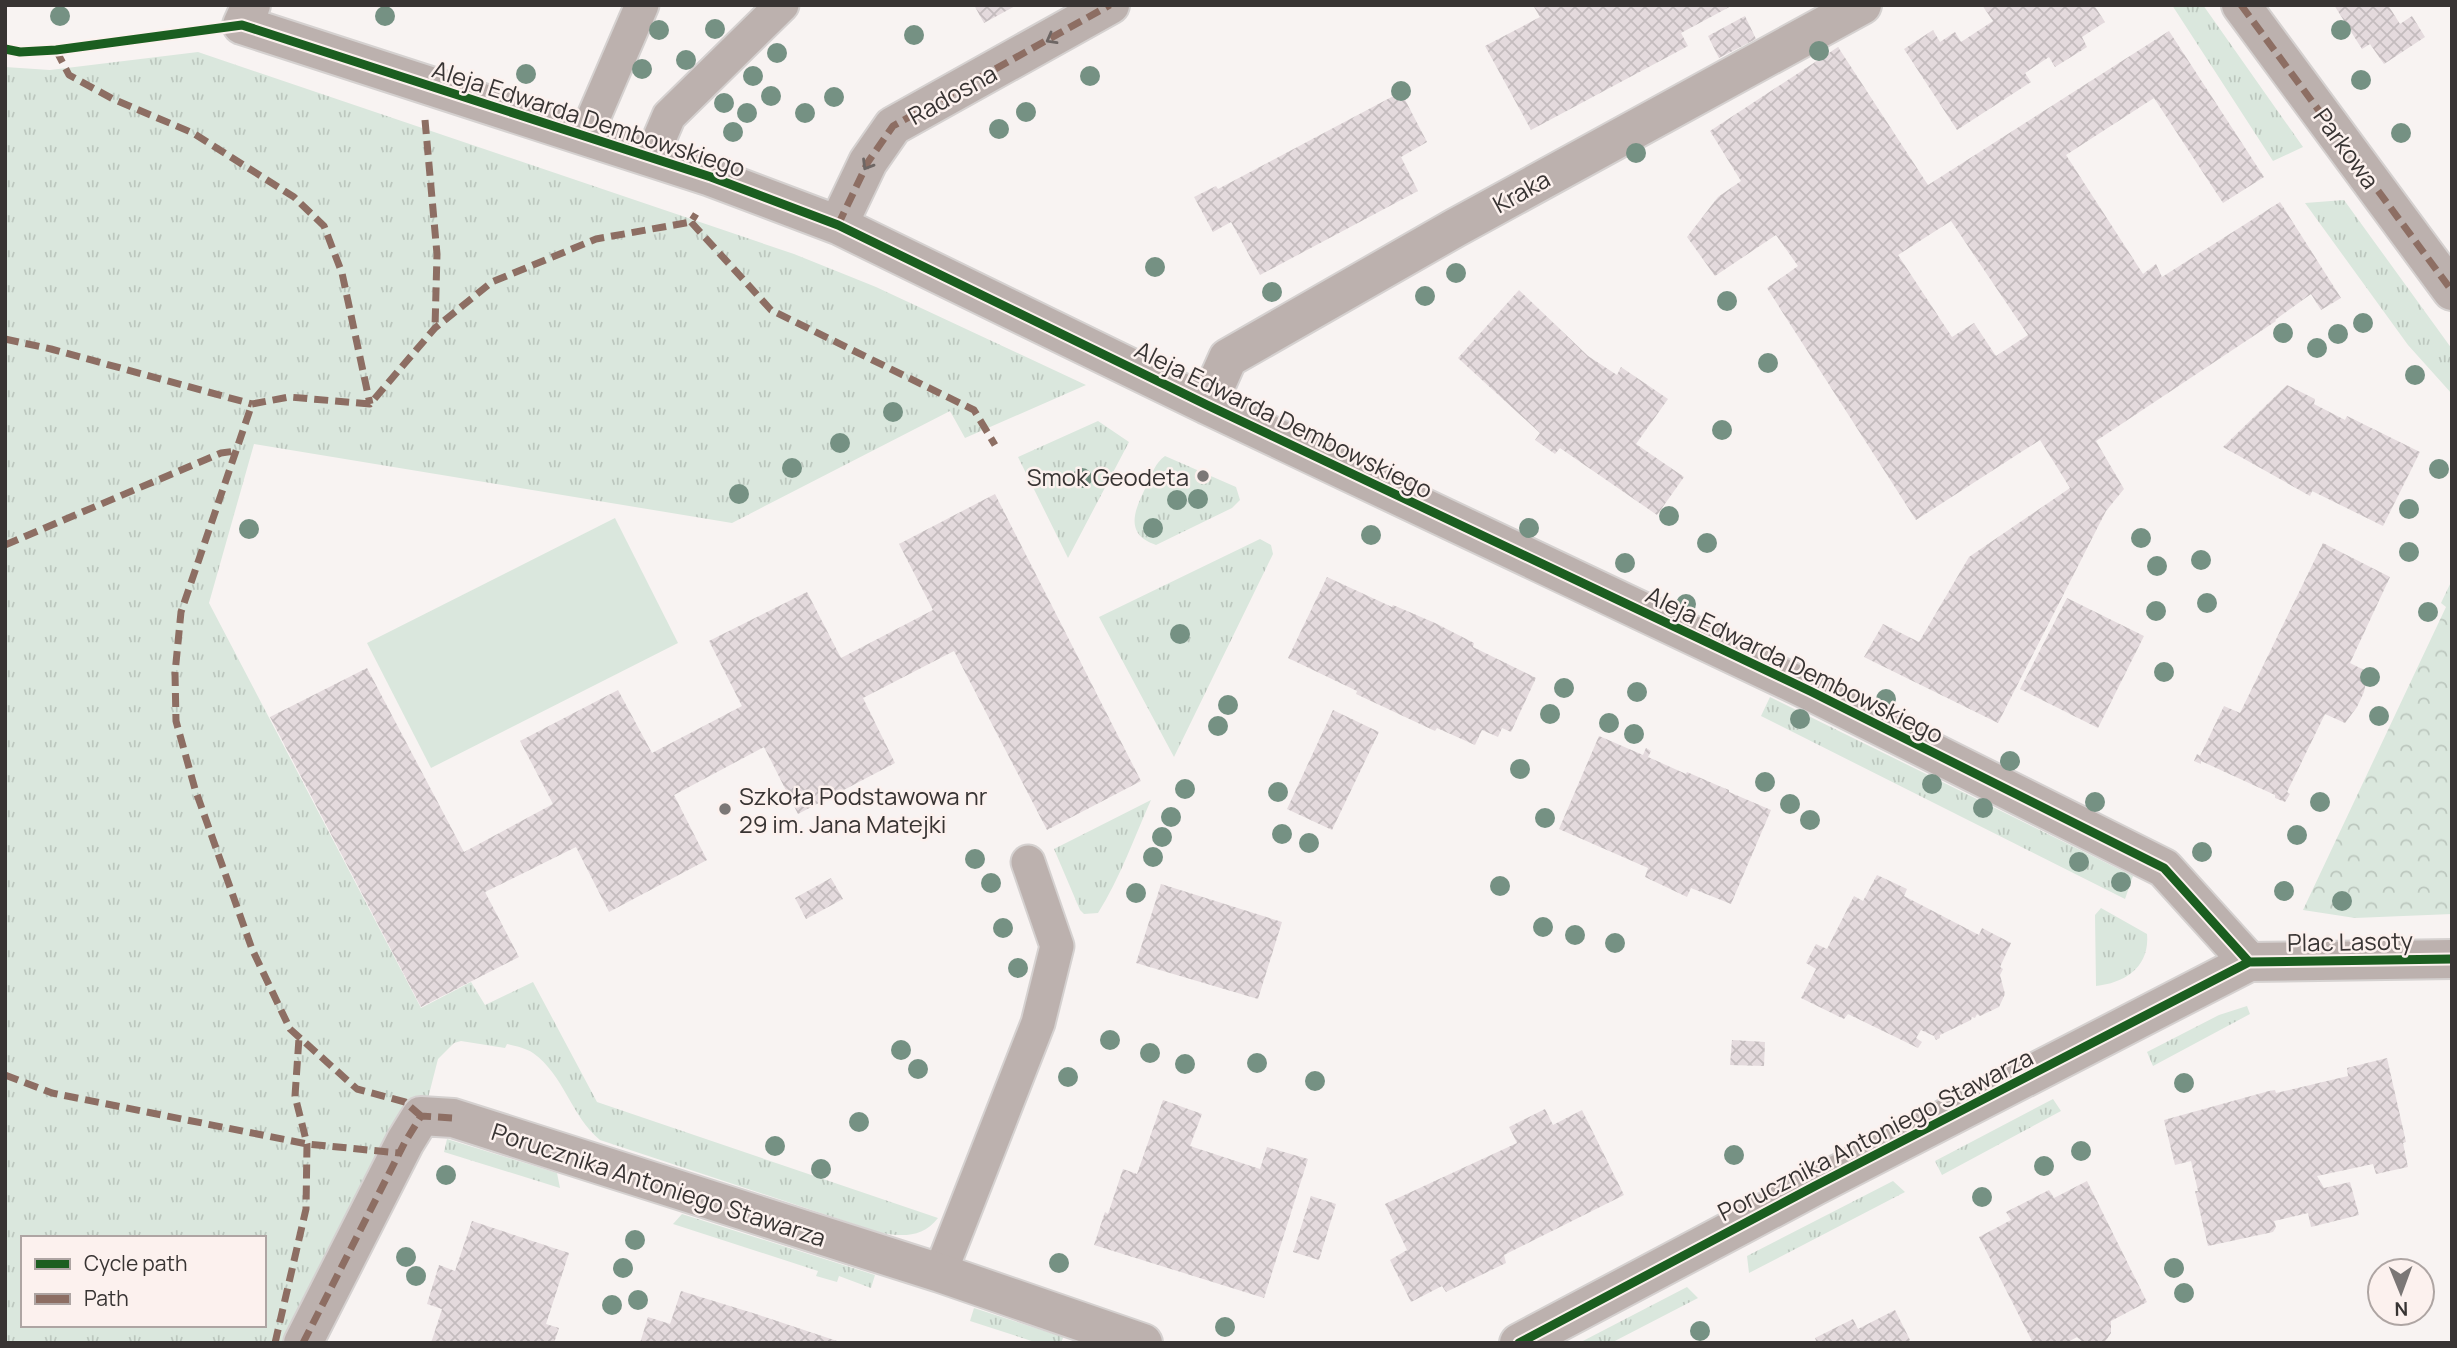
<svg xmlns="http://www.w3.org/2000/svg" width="2457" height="1348" font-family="Manrope,sans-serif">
	<defs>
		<pattern id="grass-tufts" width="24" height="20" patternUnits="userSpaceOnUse" patternTransform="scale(1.75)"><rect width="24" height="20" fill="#dae7dd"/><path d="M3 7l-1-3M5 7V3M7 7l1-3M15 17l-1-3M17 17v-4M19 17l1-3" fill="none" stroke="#bcc7be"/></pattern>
		<pattern id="park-crowns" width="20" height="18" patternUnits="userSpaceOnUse" patternTransform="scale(1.75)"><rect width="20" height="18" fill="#dae7dd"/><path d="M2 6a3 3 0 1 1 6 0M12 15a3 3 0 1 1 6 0" fill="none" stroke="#bcc7be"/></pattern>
		<pattern id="building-cross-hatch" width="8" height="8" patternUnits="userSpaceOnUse" patternTransform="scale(1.75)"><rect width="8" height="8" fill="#e4dadd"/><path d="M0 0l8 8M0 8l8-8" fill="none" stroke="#c4bcbe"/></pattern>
	</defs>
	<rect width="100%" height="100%" fill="#f8f3f2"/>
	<path fill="url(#grass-tufts)" fill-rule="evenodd" d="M2172 5H2203L2303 147 2273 161Z
		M198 52 794 254 876 287 1086 385 965 438 950 411 732 523 254 444 209 603 421 1008 471 982 485 1005 533 982 597 1102 938 1218C923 1237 904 1237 881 1233L600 1140C571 1116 564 1075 533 1053 526 1048 515 1046 507 1044L505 1048 461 1041 454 1043 438 1059 426 1106 291 1343H5V67L50 70ZM23 1238H264V1325H23Z
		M2344 200 2452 349V394L2408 345 2305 203Z
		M1098 421 1129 442 1068 558 1018 457Z
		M1165 456 1236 487 1240 500 1232 508 1156 545C1122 534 1136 507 1147 485 1152 474 1155 463 1165 456Z
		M1260 539 1271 545 1273 554 1174 757 1099 617Z
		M1770 697 2133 876 2125 899 1761 716Z
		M1151 800C1134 838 1120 878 1098 913L1084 914 1080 910 1054 849Z
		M2101 908 2147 934C2150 967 2125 983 2096 986L2095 915Z
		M2247 1006 2250 1014 2153 1066 2147 1052 2219 1015Z
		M2053 1099 2061 1111 1942 1175 1935 1161Z
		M447 1139 557 1173 560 1188 444 1152Z
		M1893 1181 1905 1192 1749 1273 1747 1256Z
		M682 1214 875 1275 871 1288 839 1276 837 1282 816 1276 818 1271 673 1224Z
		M1687 1287 1698 1298 1611 1343H1579Z
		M974 1308 1063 1337 1061 1343H1038L970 1321Z"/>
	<path fill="url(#park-crowns)" d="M2452 580V914L2355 918 2303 910 2446 607 2441 603Z"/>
	<path fill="#dae7dd" d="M615 518 678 643 431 768 367 643Z"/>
	<path fill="url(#building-cross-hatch)" fill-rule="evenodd" d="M974 5H1017L984 23Z
		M1533 5H1733L1681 33 1688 46 1531 130 1485 46 1540 17Z
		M1982 5H2094L2105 22 2082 37 2087 47 2055 67 2049 57 2025 73 2031 82 1957 130 1904 49 1933 30 1940 42 1955 32 1961 42 1993 21Z
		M2334 5H2388L2400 24 2412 16 2425 37 2384 64 2370 44 2362 49Z
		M1745 16 1756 39 1719 58 1708 36Z
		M2169 31 2264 177 2223 203 2154 98 2066 155 2143 274 2156 264 2162 277 2280 202 2341 298 2321 310 2311 294 2275 320 2276 321 2096 441 2124 489 2106 511 1998 723 1864 657 1883 624 1919 642 1969 557 2070 488 2040 440 1916 520 1767 288 1798 266 1776 235 1715 276 1687 237 1718 197 1741 181 1710 131 1838 47 1928 185ZM1951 221 2028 335 1996 356 1974 323 1952 337 1898 255Z
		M1401 92 1427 142 1401 157 1418 191 1260 275 1231 222 1213 232 1194 197 1216 186 1218 189Z
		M1519 290 1588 356 1617 375 1621 367 1668 399 1636 444 1684 477 1657 515 1560 448 1555 454 1535 440 1540 433 1458 358Z
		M2287 385 2315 399 2314 404 2345 420 2347 416 2420 452 2383 526 2312 491 2310 496 2223 447Z
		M995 494 1141 781 1047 830 954 651 863 698 895 763 798 814 764 747 674 795 707 860 609 912 576 847 485 892 519 957 421 1007 270 717 367 668 464 852 553 804 520 741 618 690 652 753 742 706 709 641 807 592 841 658 933 610 899 544Z
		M2323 543 2390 577 2350 663 2368 672 2364 692 2357 707 2345 723 2325 714 2287 792 2290 794 2285 802 2275 798V795L2201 761V764L2194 761 2197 754 2200 756 2224 706 2240 713Z
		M1327 577 1392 607 1393 605 1435 623 1474 643 1473 647 1536 678 1511 732 1502 728 1498 737 1482 730 1475 745 1437 728 1435 731 1356 694 1357 691 1288 658Z
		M2067 598 2144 636 2098 728 2020 689Z
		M1333 710 1379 732 1332 830 1287 809Z
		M1599 736 1643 755 1646 748 1651 751 1648 757 1686 774 1687 772 1719 786 1729 790V792L1771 810 1731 904 1691 888 1687 897 1645 877 1648 868 1559 829Z
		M1877 875 1907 889 1904 896 1979 935 1982 928 2011 943 2000 967 2003 969 2000 975 2005 994 1999 1007 1980 1016 1977 1014 1975 1018 1972 1017 1971 1020 1940 1035V1038L1936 1040 1934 1036 1921 1030 1916 1038 1922 1042 1918 1048 1848 1014 1844 1019 1801 998 1816 969 1806 963 1816 944 1827 949 1854 896 1863 901Z
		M831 878 843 899 806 919 795 898Z
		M1161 884 1282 922 1258 999 1136 963Z
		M1732 1040 1765 1042 1764 1066 1730 1065Z
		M2387 1058 2406 1142 2403 1143 2408 1167 2376 1174 2373 1164 2317 1176 2324 1188 2350 1182 2359 1215 2311 1227 2308 1213 2274 1221 2276 1227 2273 1232 2208 1246 2195 1191H2198L2191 1161 2175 1165 2164 1120 2269 1091 2275 1090 2276 1093 2348 1076 2347 1068Z
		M1163 1100 1202 1114 1190 1146 1260 1169 1267 1147 1308 1159 1264 1298 1094 1245 1105 1212 1108 1214 1123 1169 1137 1174Z
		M1545 1109 1553 1125 1582 1110 1624 1195 1504 1255 1506 1263 1446 1292 1442 1286 1411 1302 1390 1260 1407 1250 1385 1204 1517 1143 1509 1127Z
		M2087 1181 2147 1302 2111 1321V1333L2104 1343H2084L2077 1337 2066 1343H2033L1979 1237 2011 1220 2006 1212 2049 1190 2054 1198Z
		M1311 1196 1336 1204 1319 1260 1293 1252Z
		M472 1221 569 1253 546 1324 559 1328 554 1343H431L442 1309 427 1304 439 1265 455 1271Z
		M681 1291 756 1314 843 1343H640L648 1317 670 1324Z
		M1895 1310 1910 1340 1908 1343H1817L1815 1338 1853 1319 1858 1329Z"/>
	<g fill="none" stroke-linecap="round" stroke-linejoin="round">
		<g stroke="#d5d1d0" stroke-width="37">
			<path id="lane" d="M585 137 642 5
				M651 158 669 116 782 5
				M940 1273 1038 1023 1057 946 1028 862"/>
		</g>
		<g stroke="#d5d1d0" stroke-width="42">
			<path id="street" d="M251 5 242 25 711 177 838 225 1207 405 1810 691 2164 868 2249 962
				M2241 5 2452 291
				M838 225 868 162 893 126 1110 5
				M1207 405 1228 358 1455 228 1862 5
				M303 1343 405 1142 421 1116 453 1118 940 1273 1143 1343
				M1519 1343 1815 1186 2249 962 2452 959"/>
		</g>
		<use href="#lane" stroke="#bcb1ae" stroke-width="33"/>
		<use href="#street" stroke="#bcb1ae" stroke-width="38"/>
		<path stroke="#8d6e63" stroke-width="7" stroke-dasharray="14 7" stroke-linecap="butt" d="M2241 5 2452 291
			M56 50 69 75 113 99 193 133 294 197 324 226 342 273 370 404
			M425 120 437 254 435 328
			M691 222 771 310 974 410 995 445
			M838 225 868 162 893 126 1110 5
			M5 339 51 349 252 404
			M5 545 221 453 236 451
			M5 1075 52 1093 307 1144 399 1153
			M421 1116 405 1102 357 1089 290 1029 252 949 195 789 176 721 175 673 181 612 252 404 289 397 370 404 435 328 492 282 596 239 691 222 696 214
			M275 1343 306 1209 307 1144 295 1096 299 1038
			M303 1343 405 1142 421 1116 453 1118"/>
		<g stroke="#fcf1ee" stroke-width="13">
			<path id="cycleway" d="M5 49 20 52 56 50 242 25 711 177 838 225 1207 405 1810 691 2164 868 2249 962
				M1519 1343 1815 1186 2249 962 2452 959"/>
		</g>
		<use href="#cycleway" stroke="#1b5e20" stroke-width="9"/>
	</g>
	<g fill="#759183">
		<circle cx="60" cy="16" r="10"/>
		<circle cx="385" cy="16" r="10"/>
		<circle cx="715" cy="29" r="10"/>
		<circle cx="659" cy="30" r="10"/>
		<circle cx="2341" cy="30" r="10"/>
		<circle cx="914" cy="35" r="10"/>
		<circle cx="1819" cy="51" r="10"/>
		<circle cx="777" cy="53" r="10"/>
		<circle cx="686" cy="60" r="10"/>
		<circle cx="642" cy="69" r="10"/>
		<circle cx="526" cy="74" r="10"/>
		<circle cx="753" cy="76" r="10"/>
		<circle cx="1090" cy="76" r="10"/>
		<circle cx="2361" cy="80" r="10"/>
		<circle cx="1401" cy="91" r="10"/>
		<circle cx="771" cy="96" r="10"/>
		<circle cx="834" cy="97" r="10"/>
		<circle cx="724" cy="103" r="10"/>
		<circle cx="1026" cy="112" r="10"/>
		<circle cx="747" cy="113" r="10"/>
		<circle cx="805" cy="113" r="10"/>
		<circle cx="999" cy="129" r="10"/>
		<circle cx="733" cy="132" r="10"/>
		<circle cx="2401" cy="133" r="10"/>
		<circle cx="1636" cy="153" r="10"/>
		<circle cx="1155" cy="267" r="10"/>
		<circle cx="1456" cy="273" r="10"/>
		<circle cx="1272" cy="292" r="10"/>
		<circle cx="1425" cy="296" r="10"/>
		<circle cx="1727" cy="301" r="10"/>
		<circle cx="2363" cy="323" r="10"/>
		<circle cx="2283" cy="333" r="10"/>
		<circle cx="2338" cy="334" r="10"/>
		<circle cx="2317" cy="348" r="10"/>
		<circle cx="1768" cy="363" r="10"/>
		<circle cx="2415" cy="375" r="10"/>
		<circle cx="893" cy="412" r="10"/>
		<circle cx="1722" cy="430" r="10"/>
		<circle cx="840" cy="443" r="10"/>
		<circle cx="792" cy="468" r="10"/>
		<circle cx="2439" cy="469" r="10"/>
		<circle cx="1082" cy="478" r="10"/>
		<circle cx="739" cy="494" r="10"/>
		<circle cx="1198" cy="499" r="10"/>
		<circle cx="1177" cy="500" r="10"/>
		<circle cx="2409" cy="509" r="10"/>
		<circle cx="1669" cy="516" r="10"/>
		<circle cx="1153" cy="528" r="10"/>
		<circle cx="1529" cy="528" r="10"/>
		<circle cx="249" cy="529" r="10"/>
		<circle cx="1371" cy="535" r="10"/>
		<circle cx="2141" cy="538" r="10"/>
		<circle cx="1707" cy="543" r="10"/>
		<circle cx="2409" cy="552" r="10"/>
		<circle cx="2201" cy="560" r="10"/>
		<circle cx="1625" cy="563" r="10"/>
		<circle cx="2157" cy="566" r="10"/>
		<circle cx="2207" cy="603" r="10"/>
		<circle cx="1686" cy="604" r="10"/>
		<circle cx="2156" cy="611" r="10"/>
		<circle cx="2428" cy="612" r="10"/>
		<circle cx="1180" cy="634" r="10"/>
		<circle cx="2164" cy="672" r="10"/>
		<circle cx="2370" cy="677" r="10"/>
		<circle cx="1564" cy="688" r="10"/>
		<circle cx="1637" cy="692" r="10"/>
		<circle cx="1886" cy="699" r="10"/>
		<circle cx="1228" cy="705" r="10"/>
		<circle cx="1550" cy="714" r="10"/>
		<circle cx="2379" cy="716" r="10"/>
		<circle cx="1800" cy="719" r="10"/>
		<circle cx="1609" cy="723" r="10"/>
		<circle cx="1218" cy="726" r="10"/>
		<circle cx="1634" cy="734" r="10"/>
		<circle cx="2010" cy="761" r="10"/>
		<circle cx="1520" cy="769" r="10"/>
		<circle cx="1765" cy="782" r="10"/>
		<circle cx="1932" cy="784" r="10"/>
		<circle cx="1185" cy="789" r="10"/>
		<circle cx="1278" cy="792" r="10"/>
		<circle cx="2095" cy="802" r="10"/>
		<circle cx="2320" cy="802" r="10"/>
		<circle cx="1790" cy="804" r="10"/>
		<circle cx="1983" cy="808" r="10"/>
		<circle cx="1171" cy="817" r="10"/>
		<circle cx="1545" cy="818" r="10"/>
		<circle cx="1810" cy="820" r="10"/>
		<circle cx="1282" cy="834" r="10"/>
		<circle cx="2297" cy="835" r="10"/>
		<circle cx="1162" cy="837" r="10"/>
		<circle cx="1309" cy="843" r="10"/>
		<circle cx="2202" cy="852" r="10"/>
		<circle cx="1153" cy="857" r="10"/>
		<circle cx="975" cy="859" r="10"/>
		<circle cx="2079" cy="862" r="10"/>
		<circle cx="2121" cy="882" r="10"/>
		<circle cx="991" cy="883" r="10"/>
		<circle cx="1500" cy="886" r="10"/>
		<circle cx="2284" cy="891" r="10"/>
		<circle cx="1136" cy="893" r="10"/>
		<circle cx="2342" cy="901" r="10"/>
		<circle cx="1543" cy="927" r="10"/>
		<circle cx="1003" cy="928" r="10"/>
		<circle cx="1575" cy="935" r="10"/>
		<circle cx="1615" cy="943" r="10"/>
		<circle cx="1018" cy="968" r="10"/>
		<circle cx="1110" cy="1040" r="10"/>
		<circle cx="901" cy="1050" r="10"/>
		<circle cx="1150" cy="1053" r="10"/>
		<circle cx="1257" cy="1063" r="10"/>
		<circle cx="1185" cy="1064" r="10"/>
		<circle cx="918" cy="1069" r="10"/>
		<circle cx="1068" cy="1077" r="10"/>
		<circle cx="1315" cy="1081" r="10"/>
		<circle cx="2184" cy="1083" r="10"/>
		<circle cx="859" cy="1122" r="10"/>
		<circle cx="775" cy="1146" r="10"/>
		<circle cx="2081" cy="1151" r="10"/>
		<circle cx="1734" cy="1155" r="10"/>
		<circle cx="2044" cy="1166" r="10"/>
		<circle cx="821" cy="1169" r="10"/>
		<circle cx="446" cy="1175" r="10"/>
		<circle cx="1982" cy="1197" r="10"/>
		<circle cx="635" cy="1240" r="10"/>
		<circle cx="406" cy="1257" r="10"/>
		<circle cx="1059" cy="1263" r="10"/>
		<circle cx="623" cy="1268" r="10"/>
		<circle cx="2174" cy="1268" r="10"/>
		<circle cx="416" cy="1276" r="10"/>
		<circle cx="2184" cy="1293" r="10"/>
		<circle cx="638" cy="1300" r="10"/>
		<circle cx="612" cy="1305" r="10"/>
		<circle cx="1225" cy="1327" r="10"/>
		<circle cx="1700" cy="1331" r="10"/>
	</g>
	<defs><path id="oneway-chevron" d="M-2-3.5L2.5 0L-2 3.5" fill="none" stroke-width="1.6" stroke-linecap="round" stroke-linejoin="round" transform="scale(1.75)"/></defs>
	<g stroke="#6d6664">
		<use href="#oneway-chevron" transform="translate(1051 39) rotate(151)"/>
		<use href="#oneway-chevron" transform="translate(867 165) rotate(121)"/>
	</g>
	<g fill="#7b7776" stroke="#fcf1ee" stroke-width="2.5">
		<circle cx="1203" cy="476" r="7"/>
		<circle cx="725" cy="809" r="7"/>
	</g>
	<g text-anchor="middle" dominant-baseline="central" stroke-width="5" stroke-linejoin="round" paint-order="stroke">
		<g font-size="24" fill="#383433" stroke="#fcf1ee">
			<text transform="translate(952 94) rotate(-29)">Radosna</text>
			<text transform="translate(589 118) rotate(18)">Aleja Edwarda Dembowskiego</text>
			<text transform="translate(2347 148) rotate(54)">Parkowa</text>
			<text transform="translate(1521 191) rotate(-29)">Kraka</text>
			<text transform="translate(1284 419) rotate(26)">Aleja Edwarda Dembowskiego</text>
			<text transform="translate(1795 664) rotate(26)">Aleja Edwarda Dembowskiego</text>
			<text transform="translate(2350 941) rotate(-1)">Plac Lasoty</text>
			<text transform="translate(1875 1134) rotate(-27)">Porucznika Antoniego Stawarza</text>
			<text transform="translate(659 1184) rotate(18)">Porucznika Antoniego Stawarza</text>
		</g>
		<g font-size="24" fill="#383433" stroke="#fcf1ee" text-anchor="end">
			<text x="1189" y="476">Smok Geodeta</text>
			<text x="739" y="795" text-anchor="start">Szkoła Podstawowa nr<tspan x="739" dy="28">29 im. Jana Matejki</tspan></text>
		</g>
	</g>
	<rect width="2457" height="1348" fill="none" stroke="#383433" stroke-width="14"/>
	<rect x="21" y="1236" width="245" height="91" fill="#fcf1ee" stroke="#aea5a3" stroke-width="2"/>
	<rect x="35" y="1259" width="35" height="10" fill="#1b5e20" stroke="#aea5a3" stroke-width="2"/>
	<text x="84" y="1271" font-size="21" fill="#383433">Cycle path</text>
	<rect x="35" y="1294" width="35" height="10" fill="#8d6e63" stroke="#aea5a3" stroke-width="2"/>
	<text x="84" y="1306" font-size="21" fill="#383433">Path</text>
	<g transform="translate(2401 1292) rotate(179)"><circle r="33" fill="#fcf1ee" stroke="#aea5a3" stroke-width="2"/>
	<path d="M0-5L12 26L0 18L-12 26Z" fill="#7b7776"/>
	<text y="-10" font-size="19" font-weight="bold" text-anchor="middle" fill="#383433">N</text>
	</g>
</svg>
